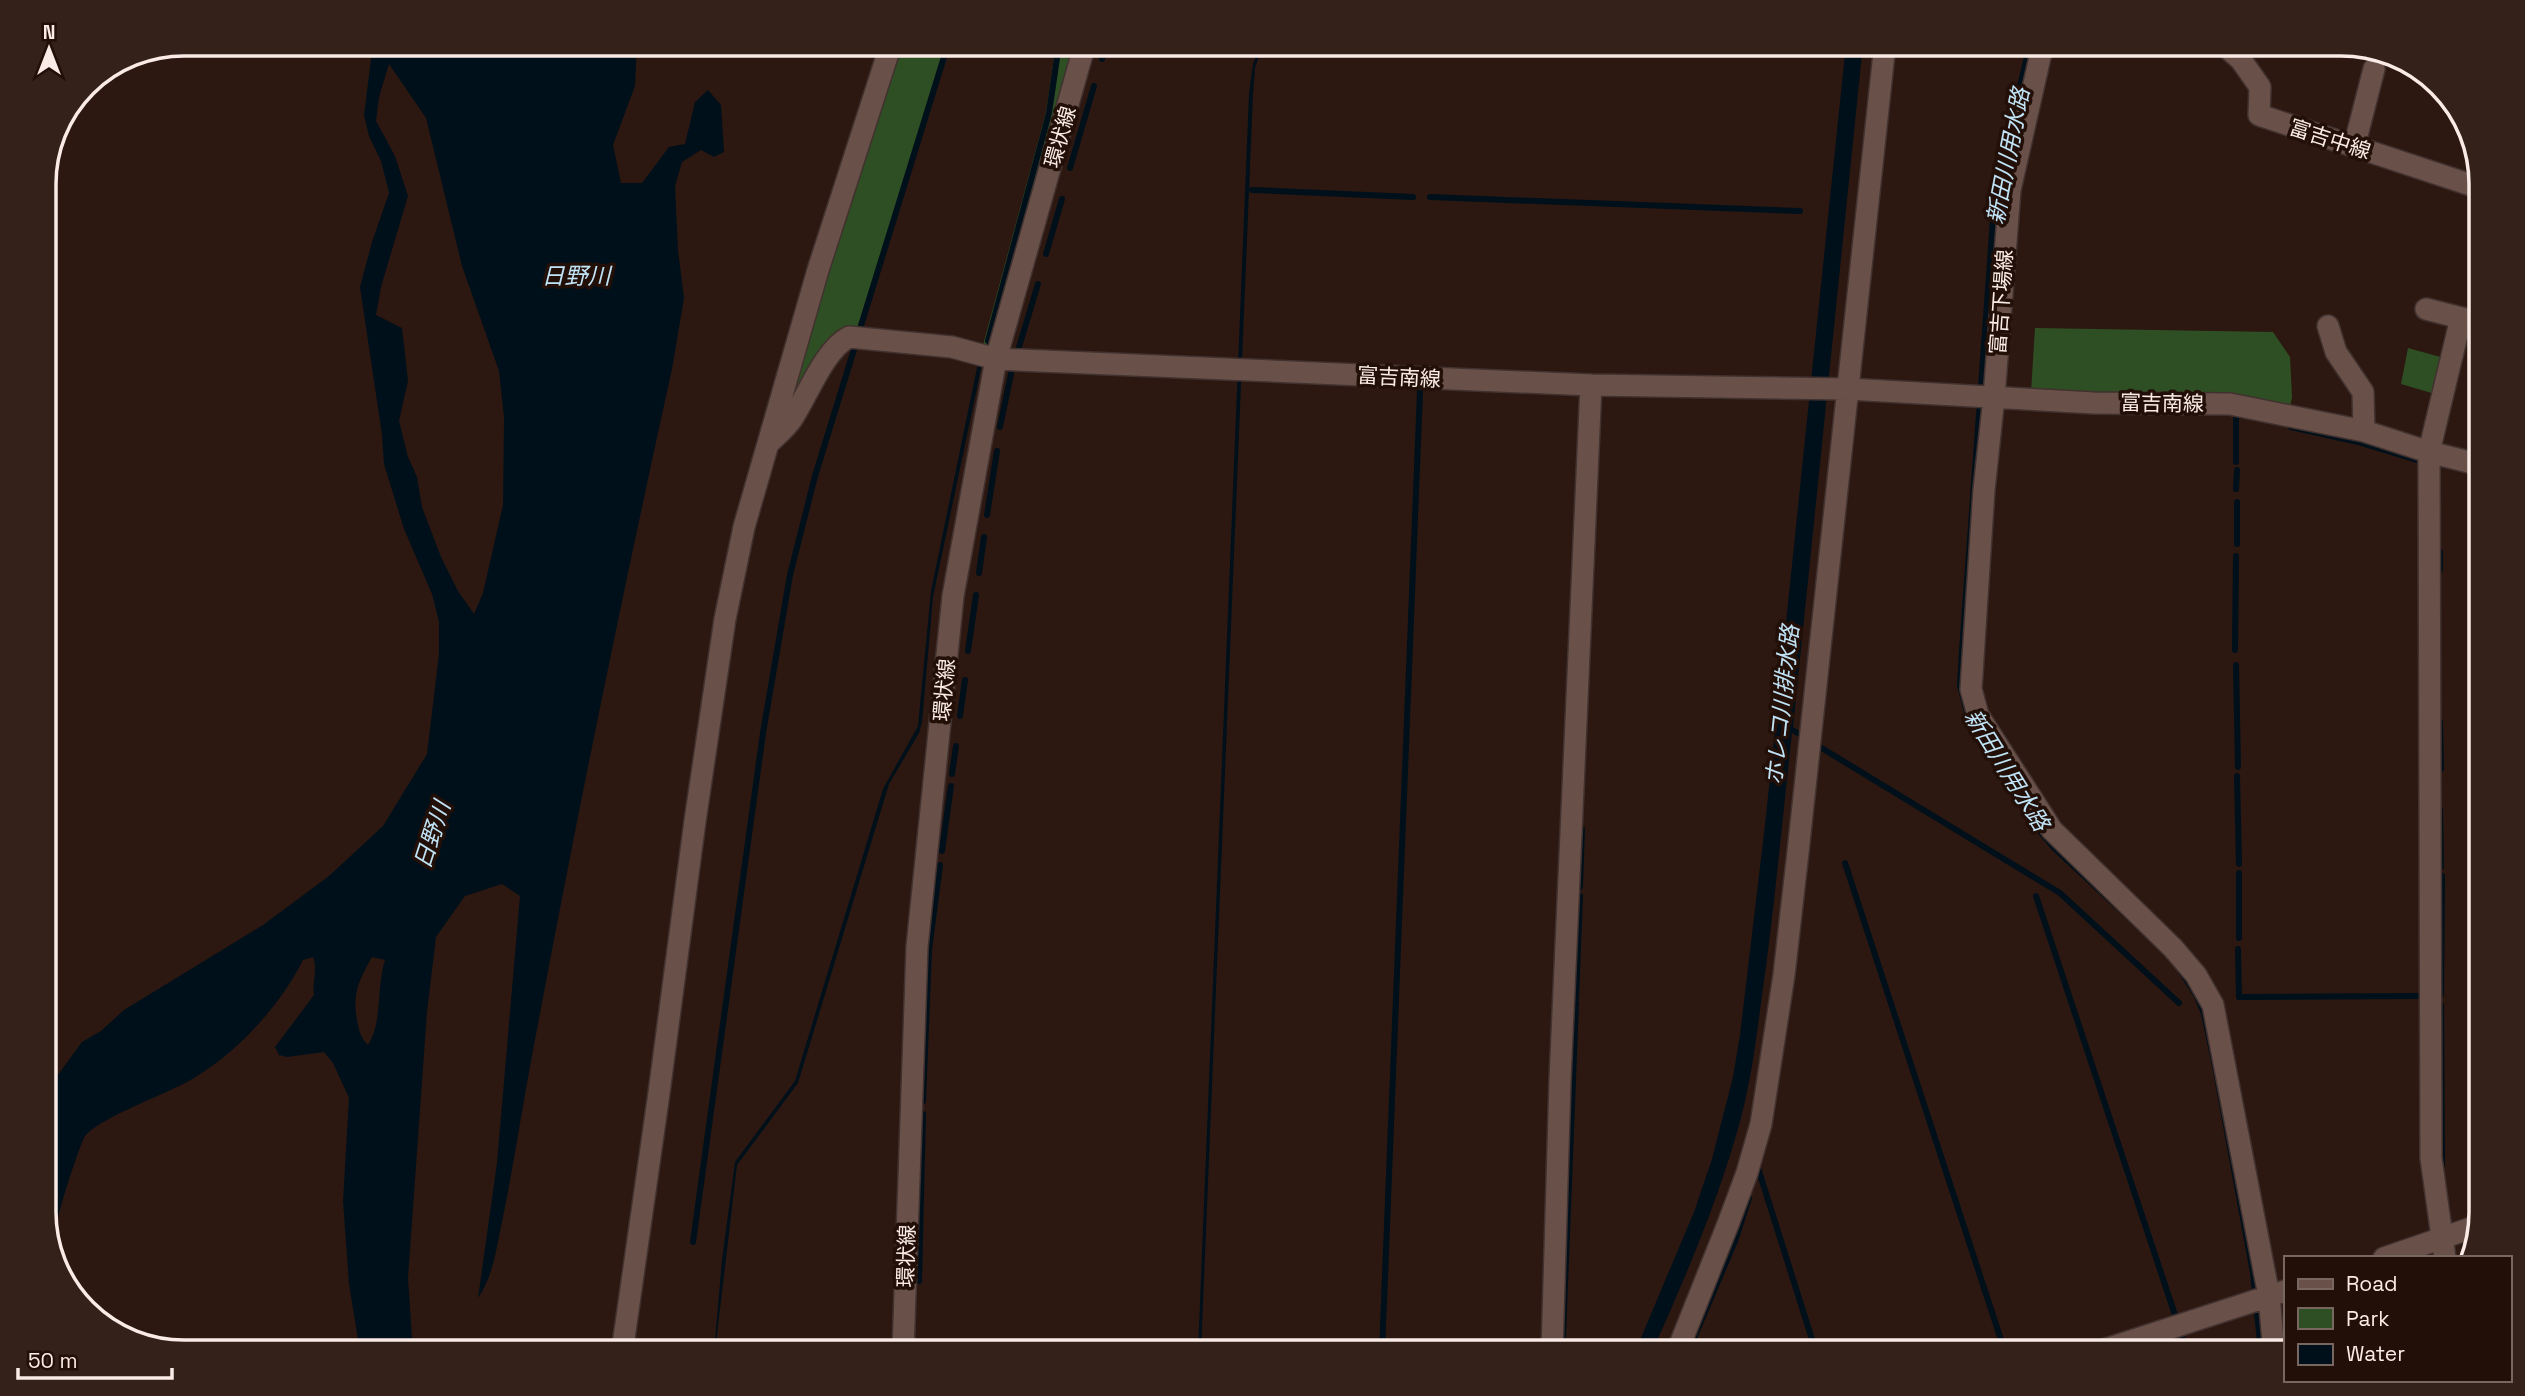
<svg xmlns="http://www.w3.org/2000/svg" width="2525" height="1396" font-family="'Space Grotesk','Noto Sans JP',sans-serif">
	<rect width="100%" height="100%" fill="#2c1811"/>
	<path fill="#2e4f23" d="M900 44H946L856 333 783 419Z
		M1056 44H1074L1068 75 992 343 982 349 1046 112Z
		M2035 328 2273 332 2290 357 2292 397 2290 407 2031 392Z
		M2408 348 2444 358 2435 394 2401 384Z"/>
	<path fill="#00101a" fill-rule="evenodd" d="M373 44H637L635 86 613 145 621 183H642L669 147 685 144 695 102 708 90 721 105 724 152 714 157 701 150 682 162 675 186 678 250 684 298 672 369C624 587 579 805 538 1024 525 1089 516 1153 503 1217 497 1244 494 1275 478 1298L497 1163 520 896 502 884 465 896 436 937 427 1012 408 1278 413 1352H360L349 1284 343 1201 349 1098 333 1063 324 1052 287 1057 279 1055 275 1047 314 995C312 982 318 969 313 957L303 960C279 1008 234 1056 187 1082 166 1094 94 1120 84 1138 79 1148 57 1214 57 1225 56 1244 63 1263 63 1283L44 1220V1086L52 1083 82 1042 101 1031 124 1010 263 925 329 876 383 826 427 754 439 654V622L432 594 404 529 384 464 382 435 360 287 372 242 389 193 381 161 369 136 364 115ZM389 64 426 118 462 266 499 371 504 417 503 505 483 593 474 614 458 591 441 557 422 507 417 477 408 457 399 421 408 381 402 328 376 315 381 287 408 196 395 156 376 121 379 97ZM372 957 385 960C376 988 383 1021 368 1045 361 1038 359 1031 357 1020 352 993 359 980 372 957Z
		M1261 44H1263L1255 68 1253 94 1201 1352H1198L1249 94 1253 64Z
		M1846 44H1863L1793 727 1819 742 1818 748 1792 733C1782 823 1774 913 1761 1003 1756 1041 1751 1080 1741 1118 1719 1199 1686 1276 1652 1352H1635L1694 1212 1712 1159 1733 1077 1740 1035 1765 825Z
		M2027 44H2034L1999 196 1964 686 2033 813 2175 955 2204 999 2241 1175 2267 1352H2258L2250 1273 2212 1066 2201 1014 2194 997 2170 960 2052 850 2034 829 1965 716 1957 686 1959 650 1992 192Z
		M978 363 982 364 933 597 922 722 919 733 889 784 798 1083 737 1165 716 1343 717 1352H714L722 1260 735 1162 795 1081 883 789 918 726 931 591Z"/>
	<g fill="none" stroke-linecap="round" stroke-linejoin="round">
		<path stroke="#00101a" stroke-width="6" d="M1102 59 1106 44
			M1070 168 1094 86
			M1252 190 1413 197
			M1430 197 1800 211
			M1046 254 1062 199
			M859 332 948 44
			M988 341 1049 113 1059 44
			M1019 347 1038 284
			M1000 427 1011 374
			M2291 427 2358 442 2420 461
			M2236 462V415L2243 416
			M2236 489 2237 470
			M2237 502V544
			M987 515 997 451
			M2440 570V552
			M979 573 984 537
			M2235 650 2236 556
			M968 651 976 595
			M2236 665 2238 767
			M960 716 965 680
			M2440 722 2441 769
			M1815 744 2060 893 2179 1003
			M952 774 956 746
			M2237 776 2239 864
			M2440 809 2441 867
			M942 851 951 786
			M1845 863 2005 1352
			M2239 873V938
			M1580 887 1582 829
			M2036 896 2176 1318
			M2238 949 2239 997 2418 996
			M2441 995 2442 876
			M1576 998 1580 896
			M2441 1005 2442 1165
			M923 1101 929 950 940 865
			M1758 1168 1816 1352
			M693 1242 763 733 790 575 815 476 856 343
			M919 1281 923 1114
			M2180 1332 2187 1352
			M1563 1336 1576 1003
			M1382 1352 1420 391
			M1688 1352 1735 1241 1749 1198"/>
		<g stroke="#41312f" stroke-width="24">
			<path id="minor" d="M2043 44 2010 190 1994 397 1984 490 1971 689 1978 715 2052 830 2173 948 2196 975 2213 1005 2269 1296 2274 1352
				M2223 44 2241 60 2260 87 2259 115 2471 185 2481 192
				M2354 147 2374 69
				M2426 309 2481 323
				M2328 326 2336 352 2363 392 2364 431
				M769 443C777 435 786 428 792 419 808 395 824 350 849 337L952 347 996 359 1591 385 1848 389 2094 403 2230 404 2364 431 2429 452 2481 465
				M2384 1258 2477 1226
				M2445 1258 2431 1158 2429 452 2461 318
				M622 1352 659 1093 695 821 725 619 744 527 818 270 891 44
				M903 1352 917 947 953 596 996 359 1085 44
				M1552 1352 1560 1080 1591 385
				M1677 1352 1728 1224 1747 1173 1761 1124 1784 975 1798 852 1885 44
				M2097 1352 2285 1291"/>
		</g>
		<use href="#minor" stroke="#695149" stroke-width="21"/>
	</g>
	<g text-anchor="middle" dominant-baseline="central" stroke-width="7" stroke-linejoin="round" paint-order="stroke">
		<g font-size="21" fill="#faebe6" stroke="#220f08">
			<text transform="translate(1060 137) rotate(-74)">環状線</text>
			<text transform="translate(2330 139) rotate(18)">富吉中線</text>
			<text transform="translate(2001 302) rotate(-86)">富吉下場線</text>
			<text transform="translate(1399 377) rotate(3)">富吉南線</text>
			<text transform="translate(2162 403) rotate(1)">富吉南線</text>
			<text transform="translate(944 690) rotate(-85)">環状線</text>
			<text transform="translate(906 1256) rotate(-88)">環状線</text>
		</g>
		<g font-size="23" font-style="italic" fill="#c0e3f6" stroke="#220f08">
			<text transform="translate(2008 156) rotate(-79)">新田川用水路</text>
			<text x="576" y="276">日野川</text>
			<text transform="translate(1782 705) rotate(-84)">ホレコ川排水路</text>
			<text transform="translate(2007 770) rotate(58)">新田川用水路</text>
			<text transform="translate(432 835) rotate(-72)">日野川</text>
		</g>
	</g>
	<path d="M0 0H2525V1396H0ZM184 56H2341A128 128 0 0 1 2469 184V1212A128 128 0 0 1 2341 1340H184A128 128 0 0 1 56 1212V184A128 128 0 0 1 184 56Z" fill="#33211a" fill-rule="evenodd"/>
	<path fill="none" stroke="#faebe6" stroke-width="3.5" d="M184 56H2341A128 128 0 0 1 2469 184V1212A128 128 0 0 1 2341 1340H184A128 128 0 0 1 56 1212V184A128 128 0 0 1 184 56Z"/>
	<rect x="2284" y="1256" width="228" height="126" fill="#220f08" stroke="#786761" stroke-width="2"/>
	<rect x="2298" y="1279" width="35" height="10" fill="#695149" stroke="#786761" stroke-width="2"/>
	<text x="2346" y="1291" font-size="21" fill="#faebe6">Road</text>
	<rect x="2298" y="1308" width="35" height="21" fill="#2e4f23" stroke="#786761" stroke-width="2"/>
	<text x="2346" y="1326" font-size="21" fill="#faebe6">Park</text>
	<rect x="2298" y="1344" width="35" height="21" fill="#00101a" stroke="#786761" stroke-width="2"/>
	<text x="2346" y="1361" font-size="21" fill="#faebe6">Water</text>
	<g transform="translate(49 49)" stroke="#220f08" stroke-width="5" paint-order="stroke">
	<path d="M0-5L12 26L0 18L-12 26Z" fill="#faebe6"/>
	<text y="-10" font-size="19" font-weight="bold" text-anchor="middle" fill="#faebe6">N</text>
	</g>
	<path d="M18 1368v10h154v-10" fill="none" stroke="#faebe6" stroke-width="3.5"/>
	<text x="28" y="1368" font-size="21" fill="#faebe6" stroke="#220f08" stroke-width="5" paint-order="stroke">50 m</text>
</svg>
